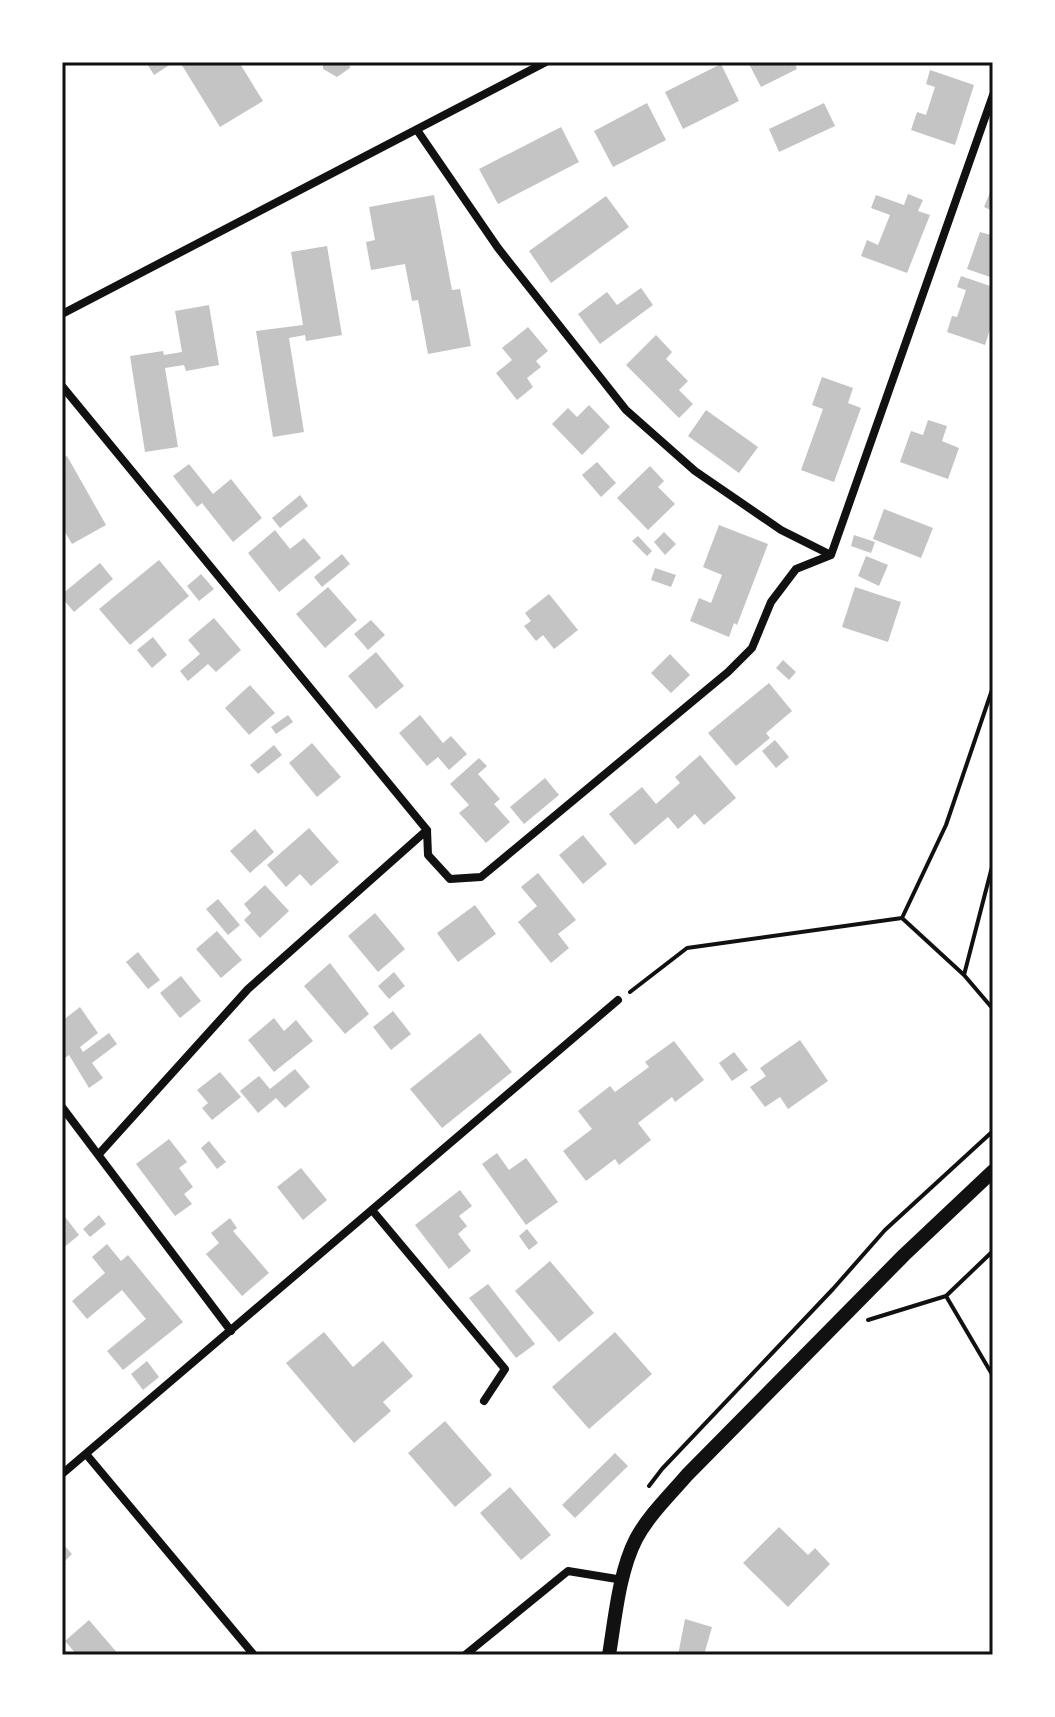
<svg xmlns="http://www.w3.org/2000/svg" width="1055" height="1717" font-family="'Golos Text',sans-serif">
	<rect width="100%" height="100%" fill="#fff"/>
	<path fill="#c4c4c4" d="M146 62H174L154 75Z
		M180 62H239L263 101 220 127Z
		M323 62H349L350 68 337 77 323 69Z
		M748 62H794L797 69 761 87Z
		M721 64 739 101 683 129 665 92Z
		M930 70 974 85 955 145 911 130 917 112 926 115 935 87 926 84Z
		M647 103 666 140 613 167 594 131Z
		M824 103 835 126 779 152 769 129Z
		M561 127 579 162 498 204 479 169Z
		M993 185V211L984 207Z
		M908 194 923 200 918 211 930 215 907 273 861 256 867 240 878 245 890 215 871 208 876 195 904 205Z
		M434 195 452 290 460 289 471 346 428 354 418 300 412 301 405 264 371 270 366 242 375 240 369 207Z
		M606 196 629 227 551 283 529 251Z
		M993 230V278L967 269 980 232 991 235Z
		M327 246 342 335 306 341 305 335 289 338 304 432 273 437 256 331 303 325 291 252Z
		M961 276 993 287V320L985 345 947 332 952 316 957 317 966 290 957 287Z
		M641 288 653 305 600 344 578 314 607 292 617 305Z
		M209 305 219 365 186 371 184 365 165 368 178 447 145 452 130 356 163 351 164 355 182 352 175 311Z
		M528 327 548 351 536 361 541 367 527 378 533 387 517 400 496 373 512 360 502 348Z
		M656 335 672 352 666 359 688 381 679 390 693 404 679 418 626 365Z
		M822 377 853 388 848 403 861 408 834 482 801 470 823 409 812 405Z
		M589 405 610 427 582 455 552 424 568 408 577 417Z
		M706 410 758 447 739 473 688 436Z
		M928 420 947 426 942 441 959 448 948 479 900 462 911 431 923 435Z
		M67 456 106 525 72 544 62 527V458Z
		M597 462 616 483 601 497 582 475Z
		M189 464 213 494 231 479 262 518 233 542 202 503 197 507 173 476Z
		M650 466 664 481 658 487 675 504 648 530 617 498Z
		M300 495 308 506 280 528 272 518Z
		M884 509 933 528 921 558 873 539Z
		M719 525 768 544 737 625 734 623 729 637 690 621 699 598 711 603 722 575 703 567Z
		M275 530 290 549 304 538 321 558 279 592 248 553Z
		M664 532 676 544 665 555 654 542Z
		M854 535 875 542 871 553 851 546Z
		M638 536 652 551 647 556 632 541Z
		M342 554 350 564 322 587 314 577Z
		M866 556 888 565 879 586 858 576Z
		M159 560 189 596 130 645 99 609Z
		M100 563 113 579 74 612 62 598V594Z
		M655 568 676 575 671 587 651 580Z
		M201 574 214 589 199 601 187 586Z
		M328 587 357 620 325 648 296 614Z
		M855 587 901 602 888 642 842 627Z
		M549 594 578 630 554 649 543 635 536 641 524 626 531 621 525 613Z
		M214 618 241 650 216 672 208 664 188 681 180 671 200 654 188 640Z
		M371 620 385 635 368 650 354 634Z
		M153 637 167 655 152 668 137 650Z
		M376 652 404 686 376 709 348 676Z
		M670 654 690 675 671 693 651 673Z
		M783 660 796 672 789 680 776 668Z
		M769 683 792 711 766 733 770 738 736 766 708 733Z
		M250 685 275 713 249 735 225 708Z
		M288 715 293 722 276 734 271 727Z
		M420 715 443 743 451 736 467 754 449 770 438 757 427 766 399 733Z
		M775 740 789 757 776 768 762 751Z
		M312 743 341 777 317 797 289 763Z
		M274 745 282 755 258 774 250 765Z
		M700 755 736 798 704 825 695 814 678 829 668 817 635 845 609 814 642 787 656 804 680 783 675 777Z
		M479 758 487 766 478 774 500 799 494 804 510 822 486 843 459 813 469 805 450 784Z
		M545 778 559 795 524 824 510 807Z
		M309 828 339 862 311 886 300 874 286 887 267 865Z
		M255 829 274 852 250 873 230 851Z
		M583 835 607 864 583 884 559 855Z
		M538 873 576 920 558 934 569 948 551 963 518 922 537 906 521 887Z
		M265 885 289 911 260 938 244 920 251 913 244 904Z
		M218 899 240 925 228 935 206 909Z
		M475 905 496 934 458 962 437 933Z
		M375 913 405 949 378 972 348 936Z
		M217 931 242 960 221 978 196 949Z
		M138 952 160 980 148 989 126 962Z
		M330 963 369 1014 345 1034 304 986Z
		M394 972 405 986 389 999 378 986Z
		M181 976 201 1001 180 1018 160 993Z
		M80 1007 98 1033 80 1047 83 1052 109 1033 117 1044 92 1063 103 1078 89 1088 69 1055 65 1058 62 1054V1021Z
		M393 1011 411 1034 391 1050 373 1027Z
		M274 1018 284 1031 296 1020 313 1041 274 1072 248 1040Z
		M480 1033 512 1072 442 1128 410 1089Z
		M800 1040 828 1081 788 1109 780 1097 765 1107 750 1087 766 1076 760 1068Z
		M674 1041 704 1080 675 1102 672 1097 638 1123 651 1140 619 1165 615 1159 586 1181 563 1151 592 1129 578 1111 610 1086 615 1092 649 1067 645 1062Z
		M734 1052 748 1070 732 1081 719 1063Z
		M295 1069 310 1087 285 1108 276 1098 258 1113 240 1091 259 1076 270 1089Z
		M220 1072 241 1097 212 1120 202 1108 208 1103 197 1090Z
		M169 1139 187 1162 179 1168 193 1187 184 1194 192 1204 175 1216 136 1164Z
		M209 1141 226 1162 217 1169 201 1148Z
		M497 1153 509 1170 526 1158 558 1202 526 1225 482 1164Z
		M301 1168 327 1200 303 1220 277 1187Z
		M460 1190 472 1206 459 1216 467 1226 458 1234 471 1251 449 1269 415 1225Z
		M62 1213 79 1235 62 1249Z
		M99 1215 106 1224 90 1237 83 1229Z
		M230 1218 237 1228 233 1231 269 1273 242 1296 206 1254 219 1243 211 1233Z
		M527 1229 538 1243 529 1250 519 1236Z
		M107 1244 121 1261 128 1255 183 1322 123 1370 107 1351 146 1319 122 1290 87 1319 72 1301 105 1273 92 1257Z
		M550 1261 594 1313 559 1342 515 1291Z
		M488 1284 535 1344 516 1358 469 1298Z
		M324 1332 353 1367 383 1341 413 1376 383 1402 391 1411 354 1443 286 1363Z
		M615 1332 652 1374 589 1429 552 1387Z
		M147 1361 159 1377 143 1390 131 1374Z
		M445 1421 492 1475 455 1507 408 1453Z
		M615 1453 628 1466 575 1518 562 1505Z
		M510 1487 551 1535 521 1560 480 1513Z
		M779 1527 808 1555 815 1548 830 1564 788 1607 743 1563Z
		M62 1543 72 1554 64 1562 66 1564 62 1568Z
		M685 1619 712 1627 704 1655H678Z
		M89 1620 119 1655H77L65 1641Z"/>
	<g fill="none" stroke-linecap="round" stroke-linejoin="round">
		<path stroke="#111" stroke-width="4" d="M902 918 946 825 993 687
			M964 975 993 863
			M630 992 687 948 902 918 964 975 993 1009
			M993 1251 946 1296 993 1376
			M868 1320 946 1296
			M649 1486 662 1469 833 1289 885 1230 993 1131"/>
		<path stroke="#111" stroke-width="8" d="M417 130 498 248 626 410 695 471 781 530 831 555
			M62 314 546 62
			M62 386 427 830 428 855 450 879 481 877 728 672 752 648 771 602 796 569 831 555 993 95
			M62 1107 231 1331
			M99 1154 248 989 427 830
			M372 1210 505 1369 484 1401
			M86 1454 254 1655
			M62 1474 618 1000
			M465 1655 568 1571 623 1580"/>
		<path stroke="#111" stroke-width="14" d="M609 1655C615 1619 619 1572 636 1539 648 1516 670 1495 687 1475L904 1255 993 1171"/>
	</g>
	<rect width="1055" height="1717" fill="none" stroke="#ffffff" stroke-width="128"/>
	<rect x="64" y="64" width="927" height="1589" fill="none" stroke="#111" stroke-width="3"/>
</svg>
